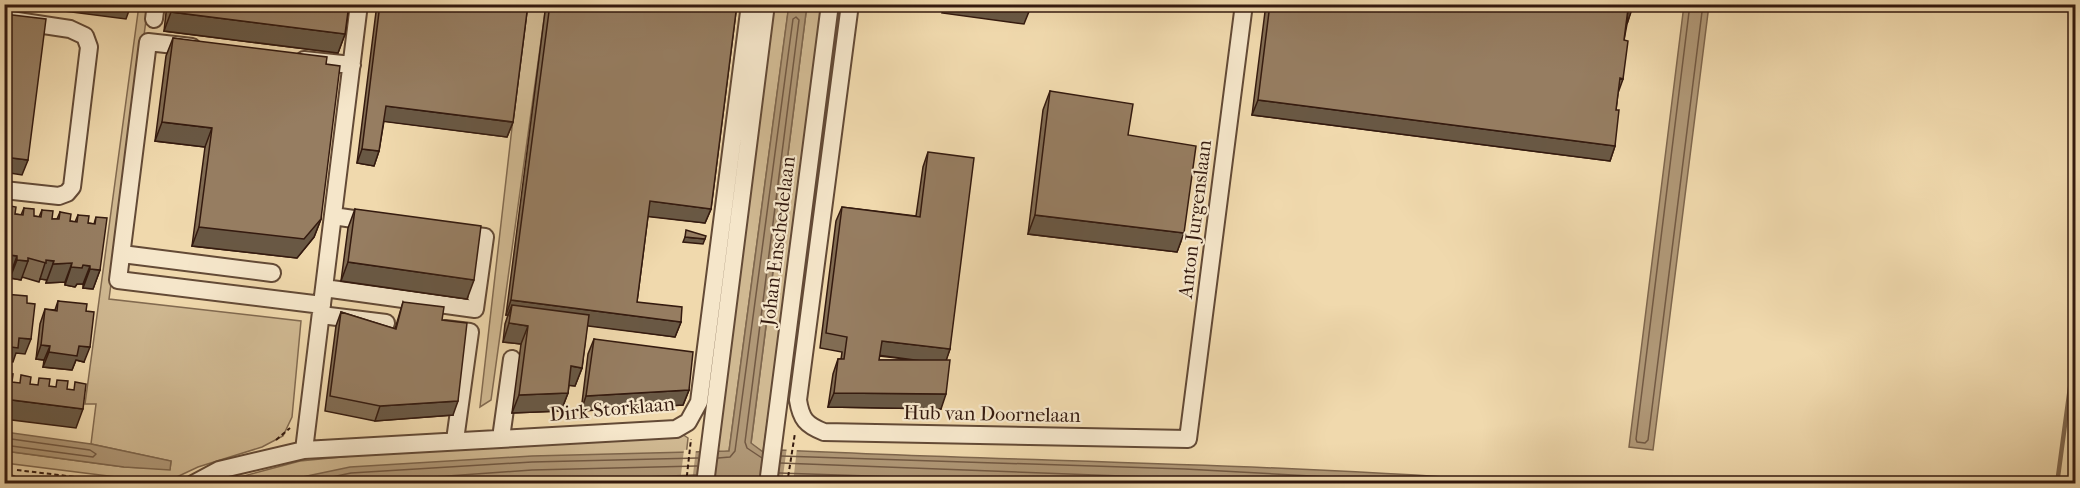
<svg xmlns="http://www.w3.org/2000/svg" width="2080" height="488" font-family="'IM FELL French Canon',serif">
	<rect width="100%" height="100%" fill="#f0d9ad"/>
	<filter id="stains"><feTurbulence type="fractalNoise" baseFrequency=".00333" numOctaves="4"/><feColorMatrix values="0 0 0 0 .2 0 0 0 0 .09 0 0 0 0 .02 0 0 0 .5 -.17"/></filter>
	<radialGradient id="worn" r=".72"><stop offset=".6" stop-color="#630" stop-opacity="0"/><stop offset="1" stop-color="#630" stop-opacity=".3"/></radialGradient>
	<path fill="#d0b992" stroke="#826a50" stroke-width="1.5" d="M139 5H148L109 299 301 321 292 417 283 436 262 447 198 467 164 483 5 463V451L124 467 170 469 171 461 91 444 96 404H85Z
		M526 5H546L491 400 480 407Z
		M772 5H789L729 451 716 453Z
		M807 5H826L763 452 751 444Z
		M682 434 688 438 683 483 214 484 300 461 475 444Z"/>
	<path fill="#b09877" stroke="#7e664d" stroke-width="1.5" d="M789 4 807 5 751 443 763 452 780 450C1030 462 1280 463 1529 483L269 484 350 467 532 456 729 451Z
		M1684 5H1709L1653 450 1629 447Z
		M5 432 91 444 171 461 170 470 124 467 5 451Z"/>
	<path fill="#f0d9ad" d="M787 447 797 448 793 483H782Z
		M696 449 692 483H680L684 450Z"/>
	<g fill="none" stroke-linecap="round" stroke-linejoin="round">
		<path stroke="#725943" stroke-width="1.5" d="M1690 4 1636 439 1637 442 1645 443 1648 440 1703 4
			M4 438 90 450 96 454 93 457 4 445
			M781 456 1185 469 1457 484
			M718 458 730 457 735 451 793 19 796 17 799 20 745 442 747 448 762 458
			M780 463 1332 484
			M779 473 1104 484
			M299 484 351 473 532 462 698 458
			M337 484 532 470 697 466
			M454 484 696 475"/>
		<path stroke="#7e664d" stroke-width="4.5" d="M2057 484 2076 343"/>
		<g stroke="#634a36" stroke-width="20">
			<path id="minor" d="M850 4 798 400C801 419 806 425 824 432L1188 439 1244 4
				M4 19 70 29 85 36 89 47 72 187 67 193 59 196 4 190
				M154 19 156 4
				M192 47 148 42 118 280 322 305
				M304 60 352 65
				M333 216 374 222
				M122 254 272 273
				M324 288 475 309 485 237 459 234
				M321 315 386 323
				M445 329 470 332 455 440
				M501 438 512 359
				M304 450 359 4
				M4 483 10 484
				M193 484 219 470 304 450 676 429 688 422 699 402 750 4
				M705 484 766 4
				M768 484 830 4"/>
		</g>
		<path stroke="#341a0f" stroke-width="2" stroke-dasharray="4.5 3" stroke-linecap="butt" d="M276 440 290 428
			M17 470 134 484
			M1636 482 1645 484
			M169 484 179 478
			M686 484 691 439
			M787 484 795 433"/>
		<use href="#minor" stroke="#f5e6ca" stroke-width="16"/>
	</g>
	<path fill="#816c53" stroke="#341a0f" stroke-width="1.5" fill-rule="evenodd" d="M167 4H349L345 34 338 53 164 31Z
		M377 4H528L513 122 507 137 384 121 379 151 374 166 357 163Z
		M546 4H737L711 209 705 223 648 216 637 302 681 322 675 337 587 325 582 368 575 386 569 385 568 393 561 411 512 413 521 344 503 342 505 324 508 315H506Z
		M1266 4H1633L1627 24 1624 40 1623 79 1618 93 1616 110 1615 146 1610 161 1252 115Z
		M173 38 326 64 321 219 314 237 297 258 192 246 205 147 155 141 166 56Z
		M1050 91 1128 135 1184 233 1177 252 1028 234 1043 110Z
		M928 152 950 349 946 360 941 409 828 407 833 374 838 359H841L842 352 820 348 836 221 842 207 916 216 923 167ZM879 356 914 360H879Z
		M5 205 15 214 21 215 24 208 34 216 39 217 42 210 52 219H57L60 212 70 221 75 222 78 215 88 223 94 224 96 217 100 270 93 289 83 288V284H77L75 287 65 285V282L46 283 47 280 40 279 39 282 22 277 21 280 10 278V275L4 274V208Z
		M355 209 467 299 341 281 348 228Z
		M58 301 86 311 84 362 76 360 72 370 43 367 44 360 36 359 40 324 45 309 55 310Z
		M403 302 453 415 375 421 325 411 336 326 341 312 395 329Z
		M594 339 689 390 683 405 581 411 588 354Z"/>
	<path fill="#695844" stroke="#341a0f" stroke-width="1.5" d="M9 4H129L131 5 126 19Z
		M945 4H996L1030 9 1024 24 942 13Z
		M1628 9H1632L1627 24Z
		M171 12 345 34 338 53 164 31Z
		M1258 100 1615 146 1610 161 1252 115Z
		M386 106 513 122 507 137 380 121Z
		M162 122 212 128 205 147 155 141Z
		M362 149 379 151 374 166 357 163Z
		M4 157 28 160 22 175 4 172Z
		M650 201 711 209 705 223 644 216Z
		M1035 215 1184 233 1177 252 1028 234Z
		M321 219 314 237 297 258 192 246 199 227Z
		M685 237 705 239 703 244 683 242Z
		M10 255 17 256 10 275 4 274V258Z
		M17 260 28 261 21 280 10 278Z
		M46 260 54 261 47 280 40 279Z
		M348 262 474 280 467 299 341 281Z
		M72 263 65 282 46 283 53 264Z
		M83 265 90 266 83 284H77L75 287 65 285 71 267Z
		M90 269 100 270 93 289 83 288Z
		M511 300 681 322 675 337 510 316 512 305 508 315H506Z
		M509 323 528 326 521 344 503 342Z
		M19 338 31 339 25 354 16 353 13 362 4 361V346Z
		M882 341 950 349 945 364 877 355Z
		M41 345 50 346 44 360 36 359Z
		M79 346 90 347 84 362 76 360 72 370 43 367 49 352Z
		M571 366 582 368 575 386 564 385Z
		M689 390 683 405 581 411 586 396Z
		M568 393 561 411 512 413 519 395Z
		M834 393 946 394 941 409 828 407Z
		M4 399 83 409 76 428 4 419Z
		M458 401 453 415 375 421 380 406Z"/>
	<path fill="#967d61" stroke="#341a0f" stroke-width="1.5" d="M172 4H349L345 34 171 12Z
		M380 4H528L513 122 386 106 379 151 362 149Z
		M550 4H737L711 209 650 201 637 302 682 307 681 322 511 300Z
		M996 4H1030V9Z
		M1270 4H1633L1632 9H1628L1624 40 1628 41 1623 79 1620 78 1616 110H1619L1615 146 1258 100Z
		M4 14 46 19 28 160 4 157Z
		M173 38 327 57 326 64 340 66 321 219 304 239 199 227 212 128 162 122Z
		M1050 91 1133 104 1128 135 1196 146 1184 233 1035 215Z
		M928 152 974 158 950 349 882 341 879 360H950L946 394 834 393 838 359H844L847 337 826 333 842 207 920 217Z
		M5 205 16 207 15 214 23 215 24 208 34 209V216L41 217 42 210 53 211 52 219H59L60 212 71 214 70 221 77 222 78 215 89 216 88 223 95 224 96 217 107 218 100 270 90 269V266L83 265 82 268 71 267 72 263 53 264 54 261 46 260V263L28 258V261L17 260V256L10 255 9 259 4 258Z
		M355 209 481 226 474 280 348 262Z
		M686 230 706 236 705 239 685 237Z
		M4 294 27 296V303L35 304 31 339 19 338 18 348 4 346Z
		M58 301 87 304 86 311 94 312 90 347 79 346 77 356 49 352 50 346 41 345 45 309 57 311Z
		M403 302 444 307 442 320 467 323 458 401 380 406 330 396 341 312 396 329Z
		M512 305 589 315 582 368 571 366 568 393 519 395 528 326 509 323Z
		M594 339 693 352 689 390 586 396Z
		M4 373 13 374 12 382 20 383 21 375 31 377 30 384 38 385 39 378 50 379 49 386 56 387 57 380 68 381 67 389 74 390 75 382 86 384 83 409 4 399Z"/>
	<g text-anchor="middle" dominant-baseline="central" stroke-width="4.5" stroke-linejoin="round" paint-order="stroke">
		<g font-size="20" fill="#341a0f" stroke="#f5e6ca">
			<text transform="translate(1195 219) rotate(-83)">Anton Jurgenslaan</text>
			<text transform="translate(778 241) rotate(-83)">Johan Enschedelaan</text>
			<text transform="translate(612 409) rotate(-5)">Dirk Storklaan</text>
			<text transform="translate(992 414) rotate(1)">Hub van Doornelaan</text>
		</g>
	</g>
	<rect width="2080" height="488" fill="none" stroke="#f0d9ad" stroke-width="24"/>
	<rect x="6" y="6" width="2068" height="476" fill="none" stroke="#341a0f" stroke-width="3"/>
	<rect x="12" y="12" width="2056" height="464" fill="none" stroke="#341a0f" stroke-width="1.5"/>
	<rect width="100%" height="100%" filter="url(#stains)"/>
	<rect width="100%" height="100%" fill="url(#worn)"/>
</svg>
